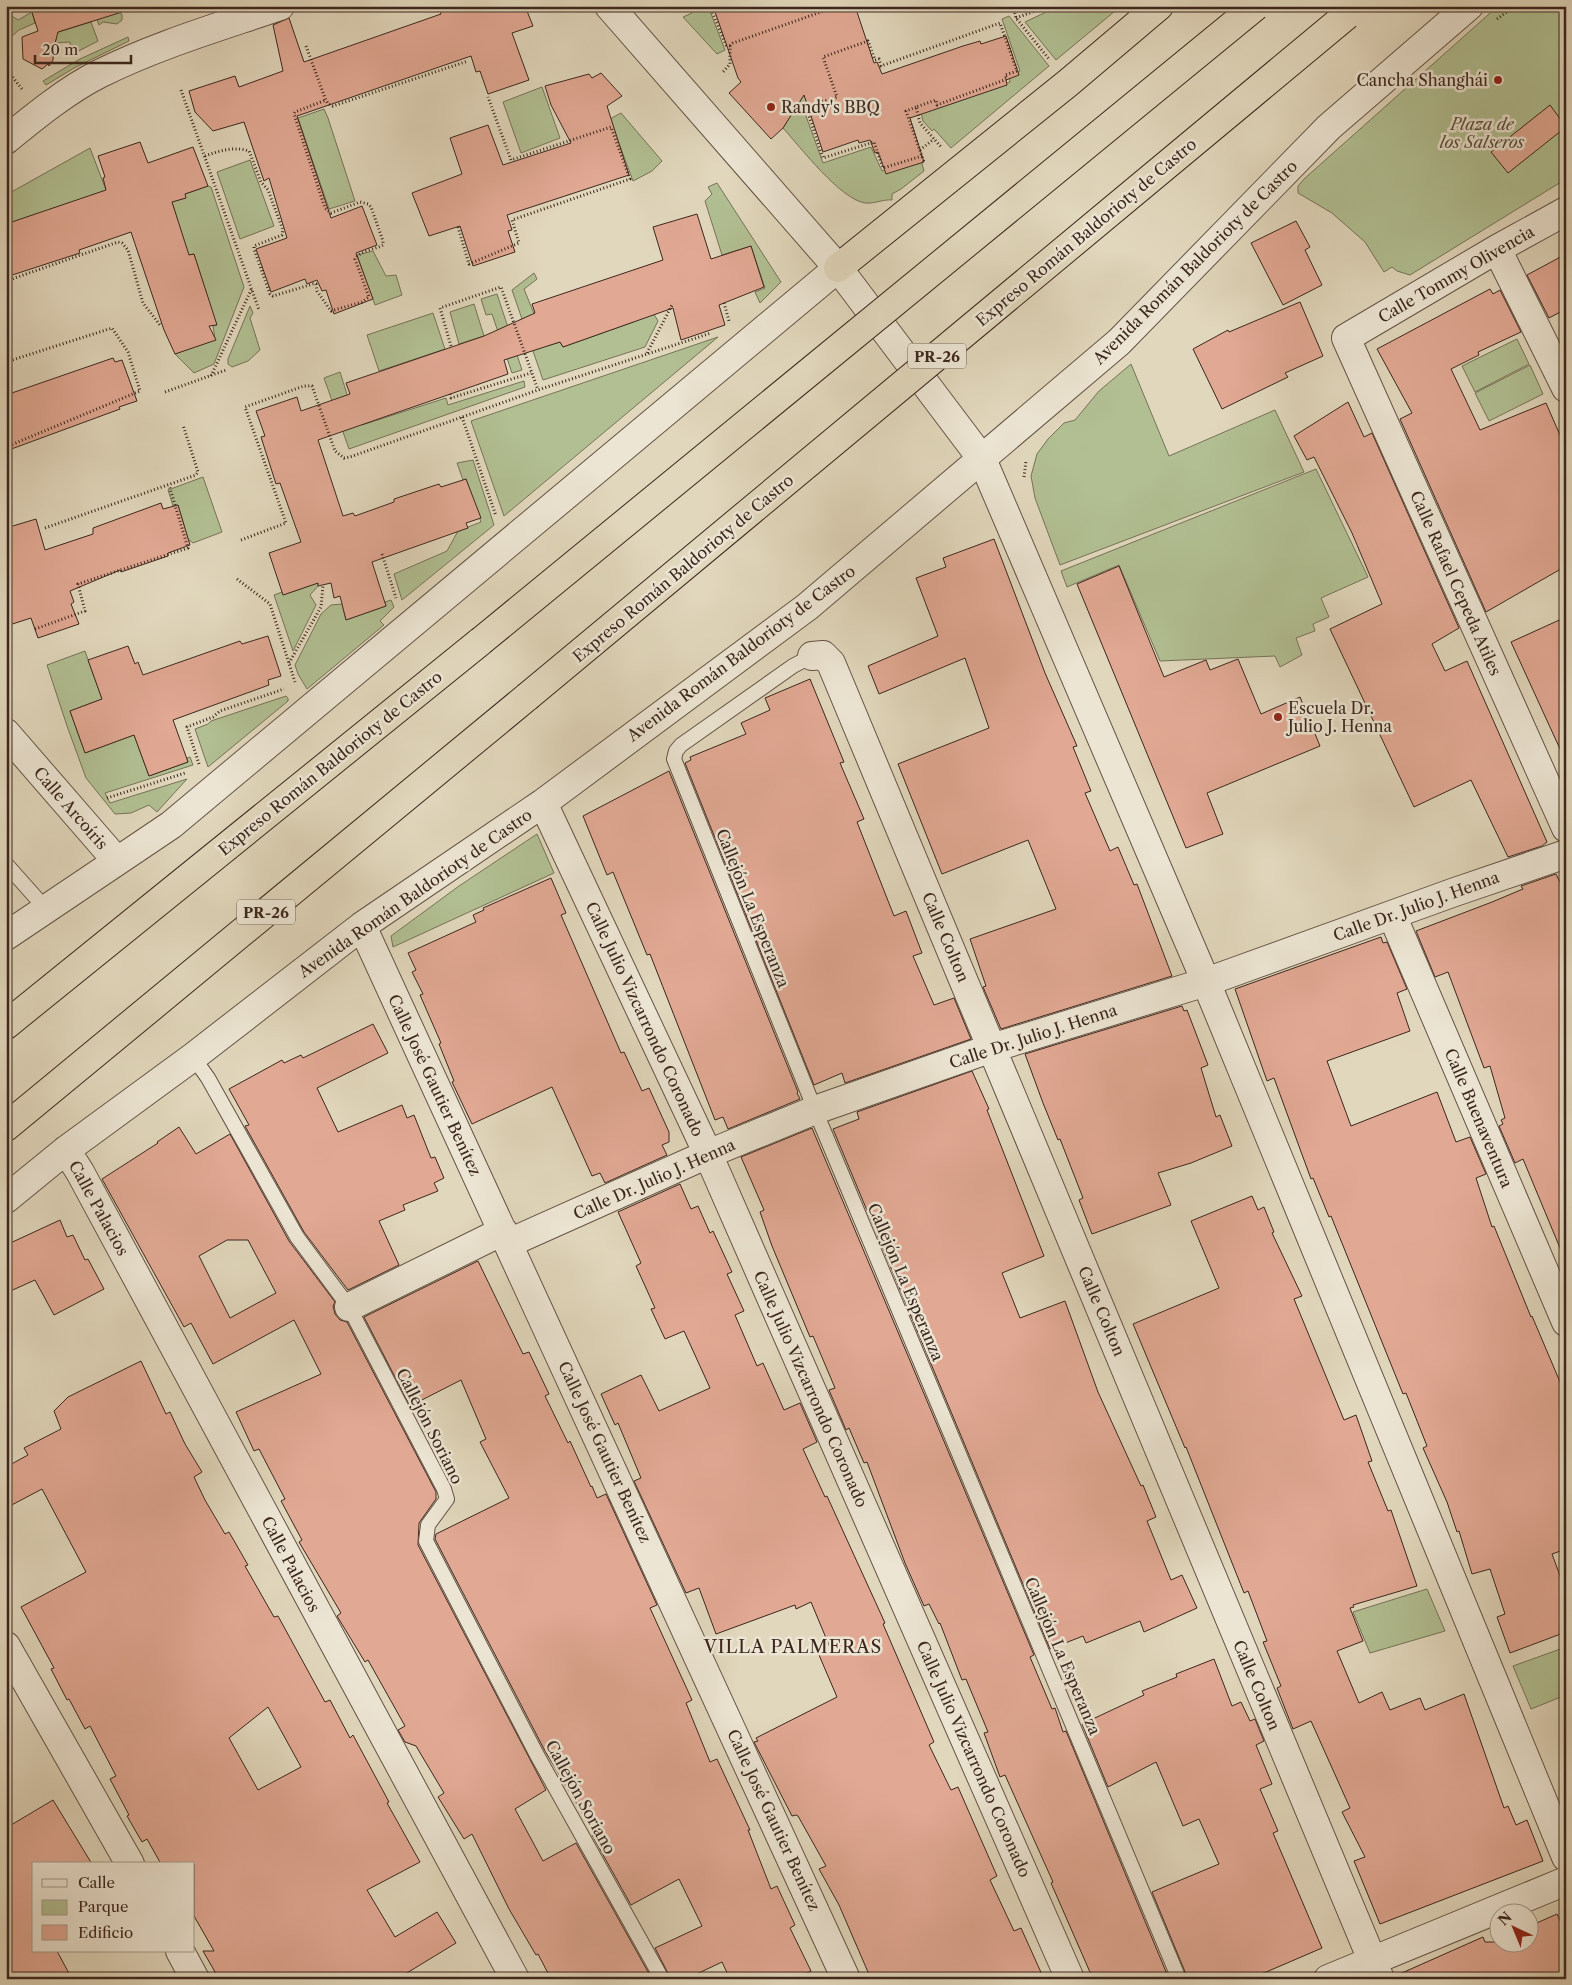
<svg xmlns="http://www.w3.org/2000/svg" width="1572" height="1985" font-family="'Libre Caslon Text',serif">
	<rect width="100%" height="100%" fill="#e1d7bc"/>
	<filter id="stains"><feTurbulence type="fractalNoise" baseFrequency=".004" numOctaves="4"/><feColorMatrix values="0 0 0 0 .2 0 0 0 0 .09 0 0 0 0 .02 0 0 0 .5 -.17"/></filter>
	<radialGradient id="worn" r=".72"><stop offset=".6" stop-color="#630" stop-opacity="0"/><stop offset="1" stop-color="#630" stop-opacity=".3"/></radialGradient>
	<path fill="#b1bf92" stroke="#767358" d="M92 6 119 10 122 15V20L117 24 103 22 99 25Z
		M689 6H708L725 50 717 54 683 17 692 13Z
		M1059 6H1106L1107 9 1112 6H1121L1056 60 1025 22Z
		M1498 6H1566V179L1410 275 1397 271 1392 267 1384 272 1365 242 1332 213 1298 193V186L1304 179Z
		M32 12 35 23 19 30 6 41V15L9 14 18 20Z
		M1009 16 1049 66 951 148 934 129 932 131 923 121 920 108H935L1010 82 1009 76 1020 71 1002 19Z
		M91 22 98 41 71 55 70 42 55 43 56 39 49 35Z
		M128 37 129 41 74 68 46 85 43 81 80 59Z
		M542 87 560 138 521 153 503 102Z
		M807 90 831 93 802 105 823 163 871 147 882 171 921 160 924 171 901 189 892 194V200C883 199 875 204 865 203 840 199 801 148 783 128Z
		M324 109 328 118 355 201 329 209 298 118Z
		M621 113 662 161 652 171 633 181 610 119Z
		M90 148 106 190 95 195 6 224V195Z
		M250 160 274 226 240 239 217 172Z
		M717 183 781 282 760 303 755 292 765 288 751 246 722 255 705 201 712 194 708 187Z
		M208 186 211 187 244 287 214 364 194 373 175 354 215 339 213 326 216 325 194 254 188 255 172 202 185 198V194Z
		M373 251 386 276 396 275 402 295 375 305 357 255Z
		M534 273 537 279 524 289 547 346 560 342 563 347 633 322 652 311 658 321 645 347 543 380 512 290Z
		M497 294 522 370 512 373 492 314 486 315 481 299Z
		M474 304 484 336 459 344 450 312Z
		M250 306 253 313 250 318 260 350 248 361 232 367 228 364V359Z
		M433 313 445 349 379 371 367 335Z
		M718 337 504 516 471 421Z
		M1517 339 1529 364 1475 392 1462 366Z
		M1131 364 1169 456 1275 410 1304 472 1060 565 1035 498 1031 476 1037 454 1048 439 1064 423 1075 420 1099 391Z
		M1530 365 1543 394 1489 421 1475 393Z
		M340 372 351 407H355L362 425 446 398 448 405 524 381 525 387 349 449 324 378Z
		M473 460 494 525 402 600 394 574 447 551 458 531 481 522 466 479 463 480 457 463Z
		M1316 469 1368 577 1321 598 1329 617 1313 624 1315 631 1296 638 1302 655 1280 667 1275 656 1160 661 1119 565 1067 587 1061 571Z
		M203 477 222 532 193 543 188 539 178 505 173 506 168 490Z
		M318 583V586L310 595 316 605 293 651 274 595 282 592 283 595Z
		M391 600 394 607 380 621 384 625 307 689 298 674 295 665 321 614 331 605 342 604 346 620 386 606 385 602Z
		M85 651 102 699 70 711 85 753 134 735 149 776 188 762 187 758 190 757 193 765 105 793 110 803 187 779 157 812 149 805 131 813 115 814 86 778 67 726 47 665Z
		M286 696 288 698V701L208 767 195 729 208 724 211 721Z
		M537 834 554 873 393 947 391 936 459 886Z
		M1427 1589 1445 1631 1370 1653 1353 1612Z
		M1566 1647V1695L1531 1709 1513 1666Z"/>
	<path fill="#e1a893" stroke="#3c271e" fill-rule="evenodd" d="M30 6H121L122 12 58 32 54 47 53 60 49 66 48 64 42 69 23 59 22 37 38 31Z
		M438 6H525L533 26 512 33 529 80 488 94 480 71 476 72 471 56 297 116 331 218 362 206 377 245 356 253 373 299 334 314 326 290 322 291 317 280 307 284 305 279 271 292 256 249 287 238 269 178 264 181 244 122 213 131 195 112 189 91 235 76 239 87 283 71 273 25 289 18 304 62 441 14Z
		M713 6H855L874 63 877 62 882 74 963 46 980 41 981 44 1006 36 1019 75 1006 80 1007 85 910 118 924 162 886 174 878 152 875 153 870 140 859 143 858 140 823 152 804 95 783 128 771 139 729 93 741 82 738 78Z
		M601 73 622 96 607 106 629 175 507 215 512 230 508 231 515 252 473 266 460 226 429 236 412 193 462 174 450 138 488 125 503 165 571 143 551 105 545 86 589 74 592 78Z
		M1550 105 1566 127 1508 173 1491 152Z
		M140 142 148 163 193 147 208 186 185 194 186 198 172 202 189 255 194 254 217 325 209 326 216 340 175 354 164 330 131 232 79 250 80 253 6 277V224L106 190 103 178 105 177 98 156Z
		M697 214 711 259 751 246 764 287 719 305 725 325 681 340 673 308 563 347 560 342 504 360 508 374 318 440 343 516 353 513 355 516 394 502V499L439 484 441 487 466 479 481 518 466 523 468 528 372 562 386 606 346 620 340 596 334 598 331 583 318 586V583L283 595 269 553 301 542 280 483 276 484 261 437 265 436 256 411 297 397 301 411 350 394 346 383 484 336 535 313 532 304 663 260 653 227Z
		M1296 221 1310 247 1305 250 1322 285 1283 305 1251 243Z
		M1566 254V309L1549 318 1527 275Z
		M1490 289 1493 294 1500 290 1521 332 1478 352 1479 355 1451 369 1480 430 1546 403 1566 449V566L1486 612 1400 419 1412 413 1377 349Z
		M1300 302 1323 356 1285 373 1288 377 1222 409 1193 349 1228 330 1229 332Z
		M113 358 115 362 122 360 137 401 119 407 120 409 6 451V395Z
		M1348 402 1364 437 1372 433 1459 628 1432 644 1445 671 1467 661 1547 842 1542 846 1508 857 1471 780 1414 807 1330 629 1382 604 1352 533 1314 457 1307 460 1294 436Z
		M161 503 163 509 178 505 190 545 168 553V556L121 572 120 570 70 591 74 602 71 604 79 624 38 638 31 618 6 626V528L36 519 45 550 93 534V528Z
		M994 539 1045 673 1077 746 1073 747 1091 791 1085 793 1110 851 1118 847 1134 885 1137 884 1172 976 1001 1029 983 987 986 986 970 939 1056 909 1028 840 942 874 898 764 989 728 965 658 879 694 868 666 938 636 916 578 946 567 943 558Z
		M1119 566 1164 677 1206 660 1210 670 1238 659 1261 714 1300 697 1320 746 1207 793 1223 834 1186 848 1077 584Z
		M1566 617V762L1511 642Z
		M268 636 281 676 268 680 269 685 173 720 188 762 149 776 134 735 85 753 70 711 102 699 88 660 128 646 135 664 138 662 143 675 240 641 242 644Z
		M810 679 844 762 840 763 864 819 857 822 894 916 906 911 922 953 913 956 934 1005 954 998 971 1039 845 1083 842 1073 814 1085 685 763 691 760 690 757 746 734 741 723 770 710 765 698Z
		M669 771 798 1092 797 1093 800 1099 728 1129 723 1117 715 1120 650 954 647 955 613 872 607 875 583 816Z
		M1556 874 1566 895 1565 1260 1523 1159 1515 1163 1499 1126 1503 1124 1501 1120 1505 1118 1490 1066 1484 1068 1448 972 1435 977 1416 931 1492 902 1523 889 1521 886Z
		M551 878 566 913 561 915 621 1053 624 1052 642 1091 649 1088 669 1132V1142L662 1145 667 1155 605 1183 600 1173 592 1176 552 1087 472 1124 452 1082 454 1081 439 1044 441 1043 420 995 423 994 412 972 416 970 408 953 476 922 473 915 484 910 483 908Z
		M1381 937 1383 943 1387 942 1407 989 1397 993 1410 1031 1327 1061 1351 1126 1437 1092 1456 1142 1470 1137 1486 1174 1476 1178 1492 1227 1494 1226 1531 1317 1532 1316 1566 1396V1549L1552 1554 1566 1592V1632L1510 1653 1497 1617 1505 1614 1490 1569 1472 1574 1459 1531 1457 1532 1447 1502 1423 1448 1427 1446 1406 1393 1403 1394 1331 1216 1329 1217 1313 1178 1311 1179 1274 1078 1267 1081 1235 989Z
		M1182 1006 1184 1011 1187 1010 1208 1065 1201 1068 1216 1117 1220 1115 1232 1146 1191 1163 1158 1173 1171 1205 1092 1234 1079 1200 1083 1198 1060 1139 1058 1140 1043 1103 1025 1054Z
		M373 1024 388 1053 317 1088 338 1132 402 1105 407 1118 414 1115 431 1158 435 1157 444 1178 434 1183 438 1191 403 1205 405 1210 379 1221 399 1265 348 1290 304 1232 245 1126 249 1125 229 1089 282 1060 284 1063 301 1055 303 1058Z
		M972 1071 989 1109 987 1110 1044 1256 1002 1273 1020 1318 1065 1301 1098 1392 1141 1486 1143 1485 1156 1517 1147 1521 1171 1580 1182 1575 1197 1608 1144 1632 1140 1621 1086 1643 1083 1636 1050 1649 833 1129 859 1119 857 1112Z
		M179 1127 196 1154 230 1134 289 1241 335 1302 333 1306 335 1314 340 1320 347 1322 436 1492V1499L419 1523 418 1545 546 1790 515 1809 543 1861 576 1843 652 1979H551L538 1954 536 1955 509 1909 472 1834 464 1839 438 1797 444 1793 416 1746 405 1742 398 1730 405 1726 368 1660 365 1662 337 1616 341 1613 299 1542 302 1540 281 1501 285 1499 259 1449 254 1451 236 1412 321 1374 294 1320 213 1364 191 1323 184 1327 102 1179 158 1143 157 1142ZM227 1240H248L276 1293 230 1318 199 1256Z
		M812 1128 1034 1655 1030 1657 1052 1709 1055 1708 1063 1732 1066 1731 1169 1979H1093L1051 1883 1053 1882 1005 1775 1000 1777 984 1733 988 1732 966 1679 962 1680 940 1623 939 1624 929 1604 924 1606 905 1563 867 1462 864 1463 849 1428 846 1430 829 1390 835 1388 813 1336 810 1337 772 1246 760 1212 764 1210 741 1157Z
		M680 1184 691 1209 698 1206 710 1233 713 1231 732 1272 727 1274 744 1311 735 1315 757 1366 763 1363 784 1410 800 1403 817 1442 803 1449 825 1497 827 1496 885 1623 883 1624 934 1742 929 1745 951 1790 958 1787 997 1876 990 1880 1014 1931 1021 1928 1044 1979H871L839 1905 819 1869 826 1866 798 1816 796 1815 792 1816 754 1742 758 1741 756 1738 837 1697 819 1655 831 1650 811 1602 796 1609 795 1605 716 1634 699 1588 686 1593 634 1481 641 1478 618 1423 615 1425 601 1394 641 1375 659 1411 710 1388 684 1331 665 1339 651 1309 655 1308 636 1266 641 1263 618 1212Z
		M1252 1196 1258 1210 1264 1207 1274 1232 1272 1233 1302 1296 1294 1299 1344 1420 1356 1415 1372 1461 1368 1462 1388 1511 1391 1510 1417 1586 1353 1605 1354 1607 1350 1608 1363 1641 1337 1651 1359 1703 1382 1692 1390 1710 1420 1698 1425 1710 1464 1694 1504 1808 1508 1806 1516 1825 1527 1820 1543 1861 1380 1924 1354 1861 1365 1857 1342 1812 1350 1808 1311 1721 1293 1729 1277 1688 1281 1686 1263 1642 1267 1641 1248 1591 1244 1593 1186 1447 1185 1448 1133 1324 1219 1288 1191 1221Z
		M60 1220 67 1237 73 1235 85 1260 88 1259 104 1289 54 1315 35 1280 6 1293V1245Z
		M478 1261 523 1354 529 1352 549 1394 545 1396 568 1443 570 1441 591 1487 592 1486 597 1498 606 1494 657 1605 650 1608 692 1700 686 1703 710 1762 717 1759 750 1830H748L771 1889 777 1886 795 1925 790 1928 811 1971 795 1979H730L722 1962 686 1979H671L655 1948 702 1926 679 1879 631 1905 592 1835 595 1834 545 1751 435 1539 436 1534 509 1498 480 1442 486 1439 461 1380 410 1406 364 1317Z
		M141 1361 166 1414 170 1412 185 1444 202 1472 194 1477 205 1500 225 1534 229 1532 248 1565 245 1566 274 1617 278 1616 325 1702 330 1700 350 1738 353 1735 389 1802 387 1803 420 1862 367 1890 395 1937 437 1912 456 1943 397 1979H219L203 1951H214L194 1916V1864H161L147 1839 142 1842 127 1816 129 1815 110 1779 116 1776 90 1726 85 1729 69 1699 67 1700 51 1669 54 1668 21 1607 86 1572 42 1489 6 1508V1467L28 1455 24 1448 61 1429 54 1411 68 1397ZM268 1707 301 1767 258 1790 229 1738Z
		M1214 1659 1232 1706 1241 1702 1250 1721 1255 1719 1264 1741 1256 1745 1272 1784 1260 1789 1278 1831 1273 1833 1322 1948 1250 1979H1188L1152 1892 1219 1864 1199 1819 1183 1826 1156 1762 1108 1787 1082 1724 1144 1695 1142 1691 1177 1677 1176 1674Z
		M53 1800 92 1864H34V1951H57L72 1979H6V1828Z
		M1557 1914 1566 1933V1979H1395V1976L1483 1937 1485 1942H1530V1926Z"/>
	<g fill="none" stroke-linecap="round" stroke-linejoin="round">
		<g stroke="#655346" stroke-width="16">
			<path id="service" d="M812 656 793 666 681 745 676 751 674 759 815 1110 1179 1979
				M6 864 46 909
				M193 1057 208 1078 297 1237 349 1307 444 1489 447 1499 428 1525 426 1541 537 1755 662 1979"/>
		</g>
		<g stroke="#655346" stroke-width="30">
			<path id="minor" d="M6 140C33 118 67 90 99 74 157 45 219 27 280 6
				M1566 211 1497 249 1346 338 1566 828
				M1497 249 1566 388
				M812 656 823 655 831 663 1380 1979
				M6 733 117 861
				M543 803 708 1154 1070 1979
				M1392 915 1566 1322
				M362 926 846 1979
				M6 936 171 825 838 268
				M66 1150 80 1172 515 1979
				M6 1199 66 1150 193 1057 362 926 543 803 807 607 1119 342 1329 127 1469 6
				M509 1243 708 1154 815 1110 992 1048 1206 982 1452 893 1566 854
				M349 1307 503 1231
				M6 1646 130 1864
				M180 1951 195 1979
				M1328 1979 1566 1881"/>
		</g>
		<g stroke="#655346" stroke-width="30">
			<path id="tertiary" d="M609 6 838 268 982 459 1206 982 1566 1857"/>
		</g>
		<g stroke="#3c271e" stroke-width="30">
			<path id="motorway" d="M838 268 1068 83 1159 6
				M6 1025 481 641
				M6 1127 527 697"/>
		</g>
		<path stroke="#3c271e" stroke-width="3" stroke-dasharray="1 2.5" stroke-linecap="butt" d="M710 6 726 45 730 46V64L723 72
			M1013 6 1016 18 1049 59
			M1016 18 1048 6
			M1497 19 1515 6
			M306 46 325 98 328 104 333 106 468 61
			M730 46 733 43 838 6
			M6 69 22 89
			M181 90 259 310
			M916 107 906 111 924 162
			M920 150 934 139
			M205 156C219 151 234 146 249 151L261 182 268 190 283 230 282 235 254 246V249L270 294 273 296 313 284H316L317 291 331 311 362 302 369 297 355 259C361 250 374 250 383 245V241L371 207 368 204 360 202 331 213 325 208 294 114 295 112 326 100
			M922 156 883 168 874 142 823 158 806 107 837 97 823 57 868 41 875 60 879 59 881 66 1000 23 1017 71 1005 75 1007 79 937 105 936 100 916 107 920 123 942 148
			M458 227 469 264 519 243 512 220 630 179 611 127 511 160 488 97
			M6 281 118 242 122 243 128 250 143 303 160 325
			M724 303 729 321
			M451 346 440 308 501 287 538 390
			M647 353 672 305
			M6 362 112 328 128 352 140 391 6 447
			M211 376 252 288
			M165 392 226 370
			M450 394 451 398 531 373
			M462 417 496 516
			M1024 477 1026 461
			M45 528 196 475 198 472 183 425
			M241 540 286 523 245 407 304 386H312L335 451 344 458 350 457 538 390 711 333
			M382 554 396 598
			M237 579 270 604 295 682
			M35 629 85 611 78 584 188 548 169 485
			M6 652 8 641
			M289 663 321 607 323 585
			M199 764 187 727 213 717 220 711 284 689
			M107 798 185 773"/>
		<use href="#service" stroke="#ece5d3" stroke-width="14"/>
		<use href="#minor" stroke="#ece5d3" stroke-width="28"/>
		<use href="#tertiary" stroke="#ece5d3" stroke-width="28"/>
		<use href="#motorway" stroke="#e1d7bc" stroke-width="28"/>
		<g stroke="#3c271e" stroke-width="30" stroke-linecap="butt">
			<path id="motorway-bridge" d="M481 641 1256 6
				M527 697 1347 15"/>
		</g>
		<use href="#motorway-bridge" stroke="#e1d7bc" stroke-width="28"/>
	</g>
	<g fill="#8f2418" stroke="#ece5d3" stroke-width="2">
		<circle cx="1498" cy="80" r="5"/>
		<circle cx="771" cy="107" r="5"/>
		<circle cx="1278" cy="717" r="5"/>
	</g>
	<g text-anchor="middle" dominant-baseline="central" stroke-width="5" stroke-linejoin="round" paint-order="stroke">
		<g fill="#ece5d3" stroke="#716054" stroke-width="1">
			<rect x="908" y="343.5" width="58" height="25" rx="4"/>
			<rect x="237" y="899.5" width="58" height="25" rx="4"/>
		</g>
		<g font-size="15" font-weight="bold" fill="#3c271e">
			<text x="937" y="356">PR-26</text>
			<text x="266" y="912">PR-26</text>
		</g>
		<g font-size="16" fill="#3c271e" stroke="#ece5d3" text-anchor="start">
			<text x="1488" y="80" text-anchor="end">Cancha Shanghái</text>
			<text x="781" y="107">Randy's BBQ</text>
			<text x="1288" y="708">Escuela Dr.<tspan x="1288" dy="18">Julio J. Henna</tspan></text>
		</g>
		<g font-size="16" font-style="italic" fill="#594d3b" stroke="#ece5d3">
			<text x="1482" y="124">Plaza de<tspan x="1482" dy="18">los Salseros</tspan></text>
		</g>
		<g font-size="16" fill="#3c271e" stroke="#ece5d3">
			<text transform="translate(1086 232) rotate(-40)">Expreso Román Baldorioty de Castro</text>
			<text transform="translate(1195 262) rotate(-45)">Avenida Román Baldorioty de Castro</text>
			<text transform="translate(1456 274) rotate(-30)">Calle Tommy Olivencia</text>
			<text transform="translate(683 568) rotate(-40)">Expreso Román Baldorioty de Castro</text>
			<text transform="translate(1456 583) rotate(66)">Calle Rafael Cepeda Atiles</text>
			<text transform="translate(741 653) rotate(-37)">Avenida Román Baldorioty de Castro</text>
			<text transform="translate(330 763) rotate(-39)">Expreso Román Baldorioty de Castro</text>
			<text transform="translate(71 808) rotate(49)">Calle Arcoíris</text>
			<text transform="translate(415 893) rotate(-35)">Avenida Román Baldorioty de Castro</text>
			<text transform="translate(1416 906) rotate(-20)">Calle Dr. Julio J. Henna</text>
			<text transform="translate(753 908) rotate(68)">Callejón La Esperanza</text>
			<text transform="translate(946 937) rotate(67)">Calle Colton</text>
			<text transform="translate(645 1019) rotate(65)">Calle Julio Vizcarrondo Coronado</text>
			<text transform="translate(1033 1036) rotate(-18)">Calle Dr. Julio J. Henna</text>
			<text transform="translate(435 1085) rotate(65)">Calle José Gautier Benítez</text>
			<text transform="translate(1479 1118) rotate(67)">Calle Buenaventura</text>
			<text transform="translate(654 1179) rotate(-24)">Calle Dr. Julio J. Henna</text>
			<text transform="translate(99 1208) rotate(61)">Calle Palacios</text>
			<text transform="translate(906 1282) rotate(67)">Callejón La Esperanza</text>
			<text transform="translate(1102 1311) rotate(67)">Calle Colton</text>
			<text transform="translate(811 1389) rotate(66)">Calle Julio Vizcarrondo Coronado</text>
			<text transform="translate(430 1426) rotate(63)">Callejón Soriano</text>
			<text transform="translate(605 1452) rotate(65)">Calle José Gautier Benítez</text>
			<text transform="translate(291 1564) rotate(62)">Calle Palacios</text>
			<text transform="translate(1063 1656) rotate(67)">Callejón La Esperanza</text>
			<text transform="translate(1257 1685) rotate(67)">Calle Colton</text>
			<text transform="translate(974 1759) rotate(66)">Calle Julio Vizcarrondo Coronado</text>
			<text transform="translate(581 1797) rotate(61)">Callejón Soriano</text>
			<text transform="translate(774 1820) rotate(65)">Calle José Gautier Benítez</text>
		</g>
		<g font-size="18" letter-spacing="1" fill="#3c271e" stroke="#ece5d3">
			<text x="793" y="1647">VILLA PALMERAS</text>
		</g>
	</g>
	<rect width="1572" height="1985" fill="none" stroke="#e1d7bc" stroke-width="25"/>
	<rect x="8" y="8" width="1557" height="1970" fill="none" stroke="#3c271e" stroke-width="2.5"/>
	<rect x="12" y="12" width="1547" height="1960" fill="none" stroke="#3c271e"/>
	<rect x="32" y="1862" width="162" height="90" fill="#ece5d3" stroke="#a6998b"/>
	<rect x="42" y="1879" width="25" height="8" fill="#ece5d3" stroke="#a6998b"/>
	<text x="78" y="1888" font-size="15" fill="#3c271e">Calle</text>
	<rect x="42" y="1900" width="25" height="15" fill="#b1bf92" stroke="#a6998b"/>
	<text x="78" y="1912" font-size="15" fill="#3c271e">Parque</text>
	<rect x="42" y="1925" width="25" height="15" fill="#e1a893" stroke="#a6998b"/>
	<text x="78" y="1938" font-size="15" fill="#3c271e">Edificio</text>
	<g transform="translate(1514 1928) rotate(316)"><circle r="24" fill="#ece5d3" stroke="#a6998b"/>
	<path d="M0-4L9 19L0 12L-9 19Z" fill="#8f2418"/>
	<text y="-8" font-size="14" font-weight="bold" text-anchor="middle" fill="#3c271e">N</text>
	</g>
	<path d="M35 55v8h96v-8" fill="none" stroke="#3c271e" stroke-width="2.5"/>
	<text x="42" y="55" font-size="15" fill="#3c271e" stroke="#ece5d3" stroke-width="4" paint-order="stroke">20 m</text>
	<rect width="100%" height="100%" filter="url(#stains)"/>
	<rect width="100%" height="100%" fill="url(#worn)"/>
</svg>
